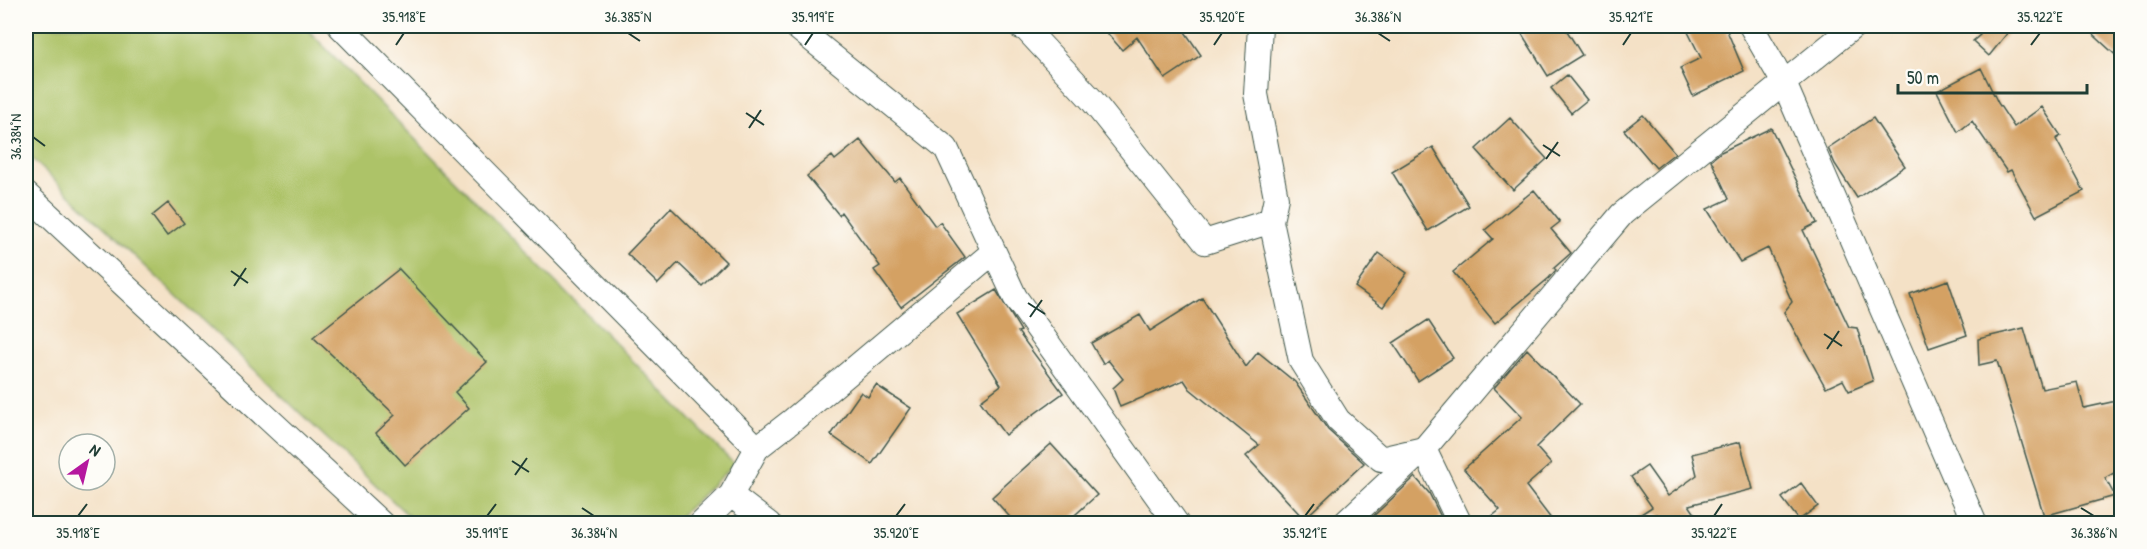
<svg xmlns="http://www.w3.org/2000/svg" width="2147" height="549" font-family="'Patrick Hand',sans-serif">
	<rect width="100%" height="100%" fill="#fdfcf7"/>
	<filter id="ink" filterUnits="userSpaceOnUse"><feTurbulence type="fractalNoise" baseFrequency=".0167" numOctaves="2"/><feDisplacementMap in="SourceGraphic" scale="12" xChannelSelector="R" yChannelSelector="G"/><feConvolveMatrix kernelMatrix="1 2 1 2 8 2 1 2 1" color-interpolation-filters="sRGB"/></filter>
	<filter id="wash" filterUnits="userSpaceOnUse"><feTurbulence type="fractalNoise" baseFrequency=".008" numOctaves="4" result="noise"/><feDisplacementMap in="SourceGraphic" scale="24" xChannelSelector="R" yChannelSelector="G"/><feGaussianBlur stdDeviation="1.35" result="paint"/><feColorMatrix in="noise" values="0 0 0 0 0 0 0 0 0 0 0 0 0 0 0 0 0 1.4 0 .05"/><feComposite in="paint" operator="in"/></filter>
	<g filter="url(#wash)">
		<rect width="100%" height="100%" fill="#f4e1c6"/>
		<path fill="#adc367" stroke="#66804e" stroke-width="1.5" d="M26 26H304L734 464 673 523H416L26 153Z"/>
		<g id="blocks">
			<path fill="#d4a163" d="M1101 26H1181L1201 55 1165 79 1137 37 1122 50Z
				M1517 26H1564L1582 55 1548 76Z
				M1685 26H1725L1744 71 1693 96 1680 68 1701 58Z
				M1970 26H2013L1989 56 1973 41 1980 35Z
				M2084 26H2121V60Z
				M1981 68 1998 103 2014 127 2042 107 2061 136 2056 139 2084 191 2036 216 2011 170 2007 172 1972 121 1958 132 1937 91Z
				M1567 75 1587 100 1571 113 1551 88Z
				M1643 115 1675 153 1656 168 1624 130Z
				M1510 118 1547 159 1513 190 1476 149Z
				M1873 118 1905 166 1857 198 1835 164 1828 148Z
				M1771 128 1817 223 1803 230 1849 327 1857 328 1873 381 1849 391 1843 380 1826 388 1784 312 1792 302 1768 248 1740 262 1707 209 1729 199 1711 160 1721 152Z
				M860 140 895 182 900 178 935 226 940 222 965 257 901 307 874 270 880 266 841 212 839 215 807 176 832 156 835 160Z
				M1433 147 1469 206 1428 231 1392 172Z
				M1534 190 1560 222 1551 229 1571 253 1554 268 1556 270 1549 278 1495 323 1453 272 1493 239 1485 230Z
				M168 203 184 223 167 236 152 216Z
				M671 208 726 262 702 286 678 263 658 284 627 254Z
				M1379 253 1407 273 1383 307 1355 287Z
				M399 269 487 362 455 392 469 408 405 465 376 433 395 415 313 337Z
				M1948 280 1967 335 1929 348 1910 294Z
				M996 290 1021 331 1018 332 1063 393 1005 435 980 401 1001 385 957 314Z
				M1202 298 1246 367 1258 352 1295 382 1328 430 1364 463 1304 519 1246 456 1259 445 1190 389 1184 380 1120 407 1113 388 1123 379 1108 360 1103 364 1091 343 1140 315 1150 331Z
				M1428 320 1453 358 1418 381 1393 343Z
				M2024 328 2042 389 2077 382 2084 408 2121 400V469L2105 478 2115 496 2044 516 1997 361 1979 365 1978 339Z
				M1527 349 1580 404 1536 447 1551 464 1526 486 1555 524H1482L1500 510 1464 469 1522 417 1494 388Z
				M876 385 911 408 872 464 831 435 861 392 868 397Z
				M1740 442 1753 489 1689 505 1702 524H1664L1657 514 1640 518 1638 516 1652 507 1631 477 1647 466 1668 496 1697 475 1692 454Z
				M1051 444 1097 495 1065 524H1016L992 497Z
				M1415 477 1429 493 1441 517 1433 524H1365Z
				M1801 483 1818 506 1799 520 1782 498Z"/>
		</g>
	</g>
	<g filter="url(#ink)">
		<use href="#blocks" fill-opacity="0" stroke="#3f564a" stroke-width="1.5"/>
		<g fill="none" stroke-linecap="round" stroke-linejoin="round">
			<g stroke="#3f564a" stroke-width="26">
				<path id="minor" d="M340 26 757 448 793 420 992 253
					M795 26 946 148 1015 297 1177 524
					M1019 26 1026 29 1091 99 1205 242 1271 221 1276 198 1256 94 1260 26
					M1751 26 1784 83 1975 524
					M26 194 382 524
					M1271 221 1301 361 1338 420 1381 459 1424 449 1460 524
					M731 495 769 524
					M701 524 731 495 757 448
					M1344 524 1424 449 1622 214 1854 26"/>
			</g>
			<use href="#minor" stroke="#fff" stroke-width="24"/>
		</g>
	</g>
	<path fill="none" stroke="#1f3d34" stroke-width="2" d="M628 33 640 41M1378 33 1390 41M396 45 404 33M805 45 813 33M1214 45 1222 33M1623 45 1631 33M2031 45 2040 33M746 113 764 125M749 128 761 110M33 137 45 146M1543 145 1560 156M1546 159 1558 142M231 271 248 283M234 286 246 268M1028 303 1045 314M1030 317 1042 300M1824 334 1842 346M1827 349 1839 331M512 461 529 472M515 475 527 458M582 508 594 516M2081 508 2094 516M78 516 87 504M487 516 496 504M896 516 905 504M1305 516 1314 504M1714 516 1722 504"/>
	<rect width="2147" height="549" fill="none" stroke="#fdfcf7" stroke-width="66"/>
	<g transform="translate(87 462) rotate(34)"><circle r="28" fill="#fdfcf7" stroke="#a4b0a9" stroke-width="1.5"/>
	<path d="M0-4.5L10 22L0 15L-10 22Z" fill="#b5179e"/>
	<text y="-9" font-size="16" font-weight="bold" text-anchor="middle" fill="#1f3d34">N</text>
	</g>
	<path d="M1898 84v9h189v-9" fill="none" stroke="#1f3d34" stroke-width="3"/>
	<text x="1907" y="84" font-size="18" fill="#1f3d34" stroke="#fdfcf7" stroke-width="4.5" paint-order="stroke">50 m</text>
	<rect x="33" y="33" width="2081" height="483" fill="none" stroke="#1f3d34" stroke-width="2"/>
	<g font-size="15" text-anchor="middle" fill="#1f3d34">
		<text x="404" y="22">35.918°E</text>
		<text x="628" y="22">36.385°N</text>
		<text x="813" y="22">35.919°E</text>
		<text x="1222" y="22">35.920°E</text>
		<text x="1378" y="22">36.386°N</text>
		<text x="1631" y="22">35.921°E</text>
		<text x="2040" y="22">35.922°E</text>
		<text transform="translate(16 137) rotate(-90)" y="5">36.384°N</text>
		<text x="78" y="538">35.918°E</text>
		<text x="487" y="538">35.919°E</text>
		<text x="594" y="538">36.384°N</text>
		<text x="896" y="538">35.920°E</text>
		<text x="1305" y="538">35.921°E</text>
		<text x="1714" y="538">35.922°E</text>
		<text x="2094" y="538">36.386°N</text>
	</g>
</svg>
